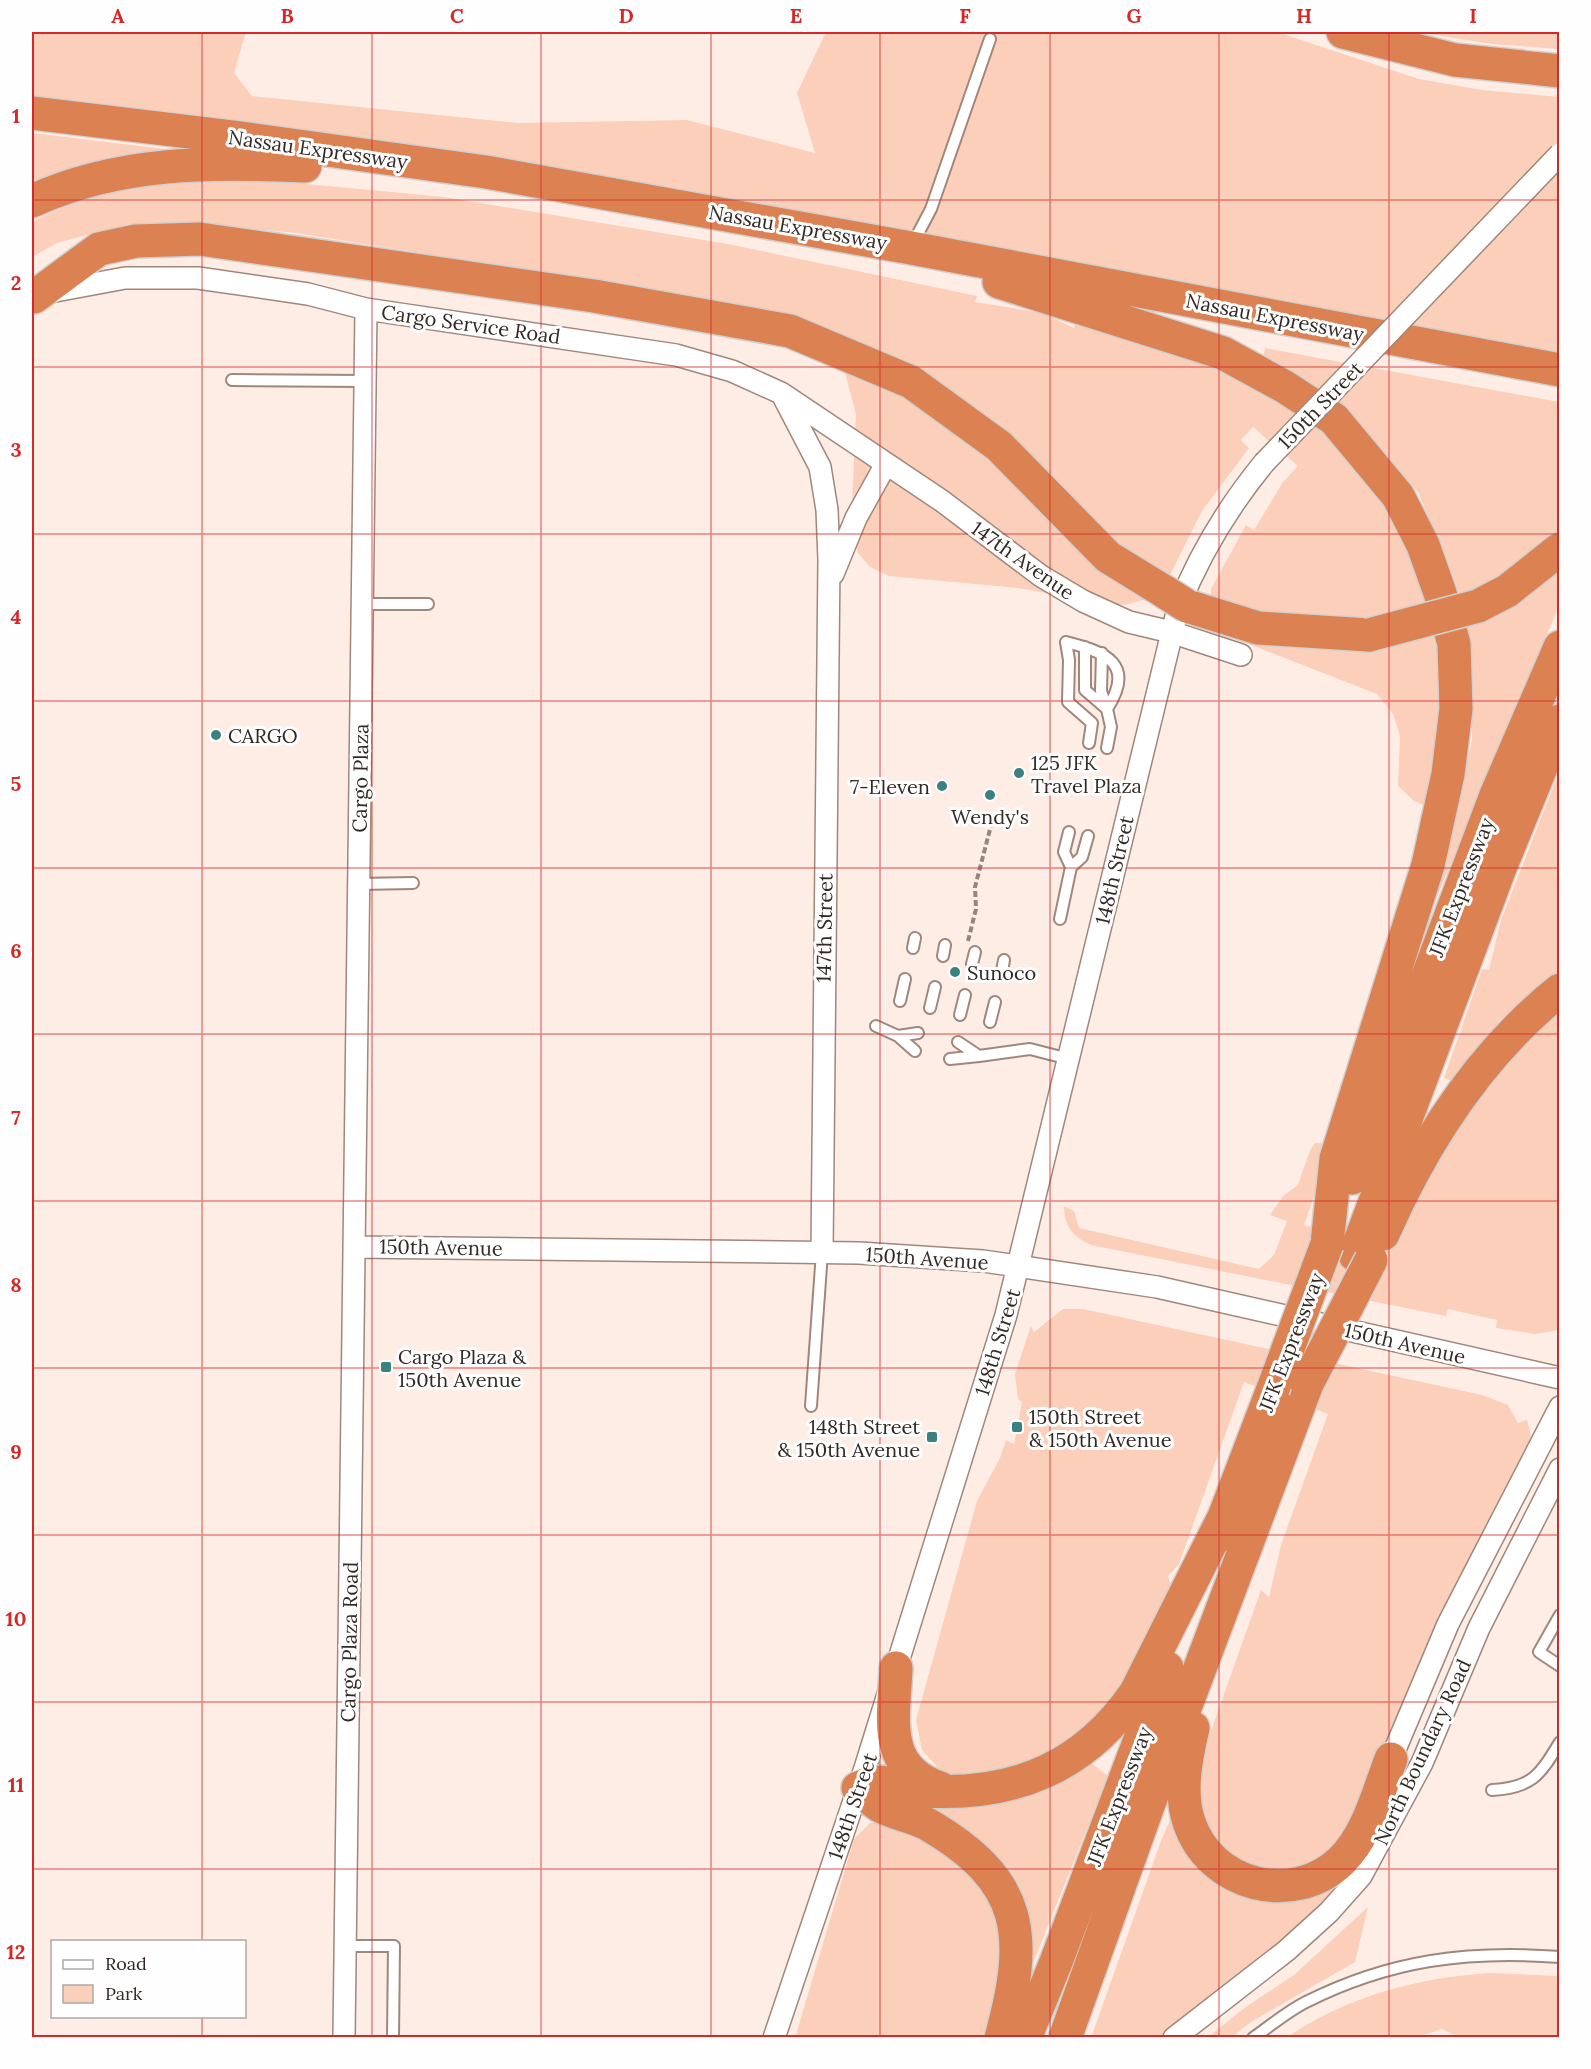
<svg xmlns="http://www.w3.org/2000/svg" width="1591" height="2069" font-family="Lora,serif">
	<rect width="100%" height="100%" fill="#feede5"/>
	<path fill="#fbcfba" d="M32 32H246L234 73 252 96 518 123 687 120 815 153 797 93 826 32H1277L1419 79 1482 90 1559 97V358L32 101Z
		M1417 32H1559V49L1492 44Z
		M32 133 173 150 32 191Z
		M244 178 444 197 728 244 977 296 975 302 1043 313 1074 328 1076 323 1236 370 1335 437 1383 487 1450 664 1432 808 1414 801 1398 786 1400 736 1393 714 1377 694 1236 639 1219 625 1211 608V589L1246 525 1254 530 1283 482 1298 466 1253 427 1241 440 1249 448 1202 511 1171 573 1150 598 1125 605 1103 603 1018 588 889 576 870 567 858 553 851 532 856 414 844 369 812 333 740 304 296 233 202 224H129L57 243 32 257V222C98 187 170 182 244 178Z
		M1265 348 1559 402V606L1436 899 1472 740 1471 647 1455 580 1418 492 1359 426 1263 358Z
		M1559 772V976L1524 1005 1498 1021 1501 1029 1456 1082 1444 1078 1482 969 1489 970 1501 920Z
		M1559 1011V1330L1535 1334 1496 1328 1497 1320 1448 1309 1446 1316 1091 1245C1073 1237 1064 1226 1064 1206L1074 1211 1079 1228 1259 1269 1274 1255 1287 1221 1270 1215 1283 1196 1298 1185 1310 1150 1315 1143 1332 1144 1304 1225 1391 1251C1438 1157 1477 1081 1559 1011Z
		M1063 1309H1083L1482 1395 1508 1405 1518 1423 1527 1420 1531 1436 1522 1461 1351 1837 1323 1862 1291 1873 1245 1868 1211 1839 1198 1794 1206 1745 1261 1590 1269 1597 1281 1545 1328 1414 1244 1382 1179 1564 1168 1576 1171 1586 1129 1686 1051 1758 970 1780 942 1772 922 1750 916 1720 977 1501 1000 1458 1006 1440 1014 1444 1022 1402 1018 1399 1015 1374 1031 1326 1034 1332Z
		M1090 1762 1108 1776 1027 1978V1940L899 1798 1009 1800 1068 1779Z
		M1176 1806 1206 1870 1346 1876 1352 1880 1324 1911 1170 2037 1091 2038 1161 1841Z
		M895 1822 983 1880 1006 1925 994 2037 795 2038 854 1839 870 1823Z
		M1368 1907 1355 1962 1251 2022 1232 2037H1208L1247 2006 1294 1975Z
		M1490 1973 1559 1976V2037H1458L1442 2029 1417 2037H1287C1349 1996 1416 1978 1490 1973Z"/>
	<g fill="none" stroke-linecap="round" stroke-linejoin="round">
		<g stroke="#a0877b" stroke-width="14">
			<path id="service" d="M912 245 931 209 990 39
				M232 380 365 381
				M362 604H428
				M1085 647V690L1107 709
				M1102 653 1101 691 1107 709
				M1089 743 1092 723 1068 702 1069 660 1066 642C1106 652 1136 664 1107 709L1111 727 1107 748
				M1071 867 1082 857 1088 836
				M359 884 413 883
				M1060 919 1071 867 1064 852 1069 832
				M913 948 915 938
				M943 956 945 945
				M972 964 975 952
				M1002 971 1004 960
				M900 1001 905 979
				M930 1008 935 987
				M960 1015 965 995
				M990 1022 995 1002
				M876 1026 898 1036 918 1033
				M898 1036 915 1051
				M958 1042 979 1056 1030 1049 1069 1059
				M950 1059 979 1056
				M811 1406 822 1252
				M1560 1615 1539 1652 1560 1666
				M1492 1790C1532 1788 1540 1775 1560 1742
				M345 1946H394L393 2038
				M1253 2038C1270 2026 1288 2011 1306 2002 1390 1960 1467 1950 1560 1957"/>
		</g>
		<g stroke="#a0877b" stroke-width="24">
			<path id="minor" d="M50 292 125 278H198L308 294 366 309 676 355 732 371 781 393 942 501 1041 576 1083 601 1129 622 1171 632 1241 655
				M784 398 820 467 827 510 829 560 822 1252
				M833 574 856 518 886 464
				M354 1247 859 1253 983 1261 1157 1287 1560 1378
				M1391 1759 1448 1624 1560 1407
				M344 2038 366 309
				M774 2038 865 1768 1006 1315 1178 608C1199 555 1228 507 1264 463
				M1174 2038 1286 1951 1329 1912 1361 1876 1422 1763 1479 1628 1560 1469"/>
		</g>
		<g stroke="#d2d0cf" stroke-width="36">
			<path id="motorway" d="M1343 32 1455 60 1560 71
				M32 113 240 138 486 172 911 248 1560 370
				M32 201C119 161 211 162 305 166
				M999 282 1223 353 1285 387 1334 419 1398 496 1423 545 1440 593 1454 644 1456 709 1448 774 1428 865 1336 1159 1327 1244
				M34 297 99 249 136 241 200 239 594 296 790 331 911 382 999 446 1108 557 1165 592
				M1187 606 1258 628 1369 635
				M1478 606 1507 591 1560 549
				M1352 1178 1496 795 1560 647
				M1383 1234C1424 1141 1480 1054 1560 990
				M1355 1255 1500 868 1560 721
				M1216 1538 1273 1389
				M896 1668C894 1718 881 1768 940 1788
				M1193 1728C1186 1758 1179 1792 1189 1822 1210 1886 1293 1907 1341 1861 1368 1835 1378 1792 1391 1759
				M1001 2038C1029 1935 1025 1881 927 1824 912 1816 894 1814 880 1806 872 1801 865 1794 858 1788 863 1786 870 1782 876 1782 889 1781 910 1790 926 1791 1015 1796 1085 1767 1136 1692L1223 1519
				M1025 2038 1056 1962 1167 1668
				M1065 2038 1148 1806 1307 1384"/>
		</g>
		<path stroke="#93867f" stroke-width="4" stroke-dasharray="6 3" stroke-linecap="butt" d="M968 941 976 909 975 887 994 814"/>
		<use href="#service" stroke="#fff" stroke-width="10"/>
		<use href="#minor" stroke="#fff" stroke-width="21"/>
		<use href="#motorway" stroke="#db8152" stroke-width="33"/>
		<g stroke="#a0877b" stroke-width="24" stroke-linecap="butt">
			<path id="minor-bridge" d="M1264 463 1560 154"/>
		</g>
		<g stroke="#d2d0cf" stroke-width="36" stroke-linecap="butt">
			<path id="motorway-bridge" d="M1165 592 1187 606
				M1369 635 1478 606
				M1307 1384 1371 1260
				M1273 1389 1327 1244"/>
		</g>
		<use href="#minor-bridge" stroke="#fff" stroke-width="21"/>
		<use href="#motorway-bridge" stroke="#db8152" stroke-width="33"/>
	</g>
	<path fill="none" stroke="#d62828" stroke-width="1.5" stroke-opacity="0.55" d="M202 32V1942M372 32V2038M541 32V2038M711 32V2038M880 32V2038M1050 32V2038M1219 32V2038M1389 32V2038M32 200H1560M32 367H1560M32 534H1560M32 701H1560M32 868H1560M32 1034H1560M32 1201H1560M32 1368H1560M32 1535H1560M32 1702H1560M32 1869H1560M202 2016V2038"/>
	<g fill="#3a8280" stroke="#fefefe" stroke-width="2">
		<circle cx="216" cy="735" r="6"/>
		<circle cx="1019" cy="773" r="6"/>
		<circle cx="942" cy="786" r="6"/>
		<circle cx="990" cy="795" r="6"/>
		<circle cx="955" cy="972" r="6"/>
		<rect x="380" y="1361" width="12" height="12" rx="3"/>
		<rect x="1011" y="1421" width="12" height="12" rx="3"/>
		<rect x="926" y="1431" width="12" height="12" rx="3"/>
	</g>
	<g text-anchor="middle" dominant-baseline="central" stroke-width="6" stroke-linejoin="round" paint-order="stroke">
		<g font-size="20" fill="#332924" stroke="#fefefe">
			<text transform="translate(318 149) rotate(8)">Nassau Expressway</text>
			<text transform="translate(798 227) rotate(10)">Nassau Expressway</text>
			<text transform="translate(1275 317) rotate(11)">Nassau Expressway</text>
			<text transform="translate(471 324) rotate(8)">Cargo Service Road</text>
			<text transform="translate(1320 405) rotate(-46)">150th Street</text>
			<text transform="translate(1023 560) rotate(35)">147th Avenue</text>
			<text transform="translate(360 778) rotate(-89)">Cargo Plaza</text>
			<text transform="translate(1114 870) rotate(-77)">148th Street</text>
			<text transform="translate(1461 887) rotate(-69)">JFK Expressway</text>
			<text transform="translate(824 928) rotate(-89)">147th Street</text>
			<text transform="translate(441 1247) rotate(1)">150th Avenue</text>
			<text transform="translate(927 1258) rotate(4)">150th Avenue</text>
			<text transform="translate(997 1342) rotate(-73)">148th Street</text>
			<text transform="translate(1291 1342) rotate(-69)">JFK Expressway</text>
			<text transform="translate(1405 1343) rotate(13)">150th Avenue</text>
			<text transform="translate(349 1642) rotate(-89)">Cargo Plaza Road</text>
			<text transform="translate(1422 1752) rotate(-65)">North Boundary Road</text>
			<text transform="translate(1119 1796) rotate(-69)">JFK Expressway</text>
			<text transform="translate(852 1806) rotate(-71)">148th Street</text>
		</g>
		<g font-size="20" fill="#332924" stroke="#fefefe" text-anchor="start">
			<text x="228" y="735">CARGO</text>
			<text x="1031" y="762">125 JFK<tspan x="1031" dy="23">Travel Plaza</tspan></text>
			<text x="930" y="786" text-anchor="end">7-Eleven</text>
			<text x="990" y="816" text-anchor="middle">Wendy's</text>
			<text x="967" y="972">Sunoco</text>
			<text x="398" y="1356">Cargo Plaza &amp;<tspan x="398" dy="23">150th Avenue</tspan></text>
			<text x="1029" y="1416">150th Street<tspan x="1029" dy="23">&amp; 150th Avenue</tspan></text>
			<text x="920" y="1426" text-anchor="end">148th Street<tspan x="920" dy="23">&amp; 150th Avenue</tspan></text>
		</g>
	</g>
	<rect width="1591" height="2069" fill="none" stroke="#fefefe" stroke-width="66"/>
	<rect x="51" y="1940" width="195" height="78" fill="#fefefe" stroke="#ada9a7" stroke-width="1.5"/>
	<rect x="63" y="1960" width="30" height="9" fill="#ffffff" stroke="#ada9a7" stroke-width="1.5"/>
	<text x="105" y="1970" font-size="18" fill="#332924">Road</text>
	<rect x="63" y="1985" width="30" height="18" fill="#fbcfba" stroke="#ada9a7" stroke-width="1.5"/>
	<text x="105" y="2000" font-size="18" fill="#332924">Park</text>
	<rect x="33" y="33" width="1525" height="2003" fill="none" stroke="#d62828" stroke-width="2"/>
	<g font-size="20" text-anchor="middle" font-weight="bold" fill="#d62828">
		<text x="118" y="23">A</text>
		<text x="287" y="23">B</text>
		<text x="457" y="23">C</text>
		<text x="626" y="23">D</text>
		<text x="796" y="23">E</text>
		<text x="965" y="23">F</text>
		<text x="1134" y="23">G</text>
		<text x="1304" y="23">H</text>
		<text x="1473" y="23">I</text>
		<text x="16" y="123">1</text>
		<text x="16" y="290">2</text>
		<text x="16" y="457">3</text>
		<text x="16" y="624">4</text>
		<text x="16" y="791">5</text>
		<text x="16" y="958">6</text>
		<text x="16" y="1125">7</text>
		<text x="16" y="1292">8</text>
		<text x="16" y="1459">9</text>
		<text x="16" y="1626">10</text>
		<text x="16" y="1792">11</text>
		<text x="16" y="1959">12</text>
	</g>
</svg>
